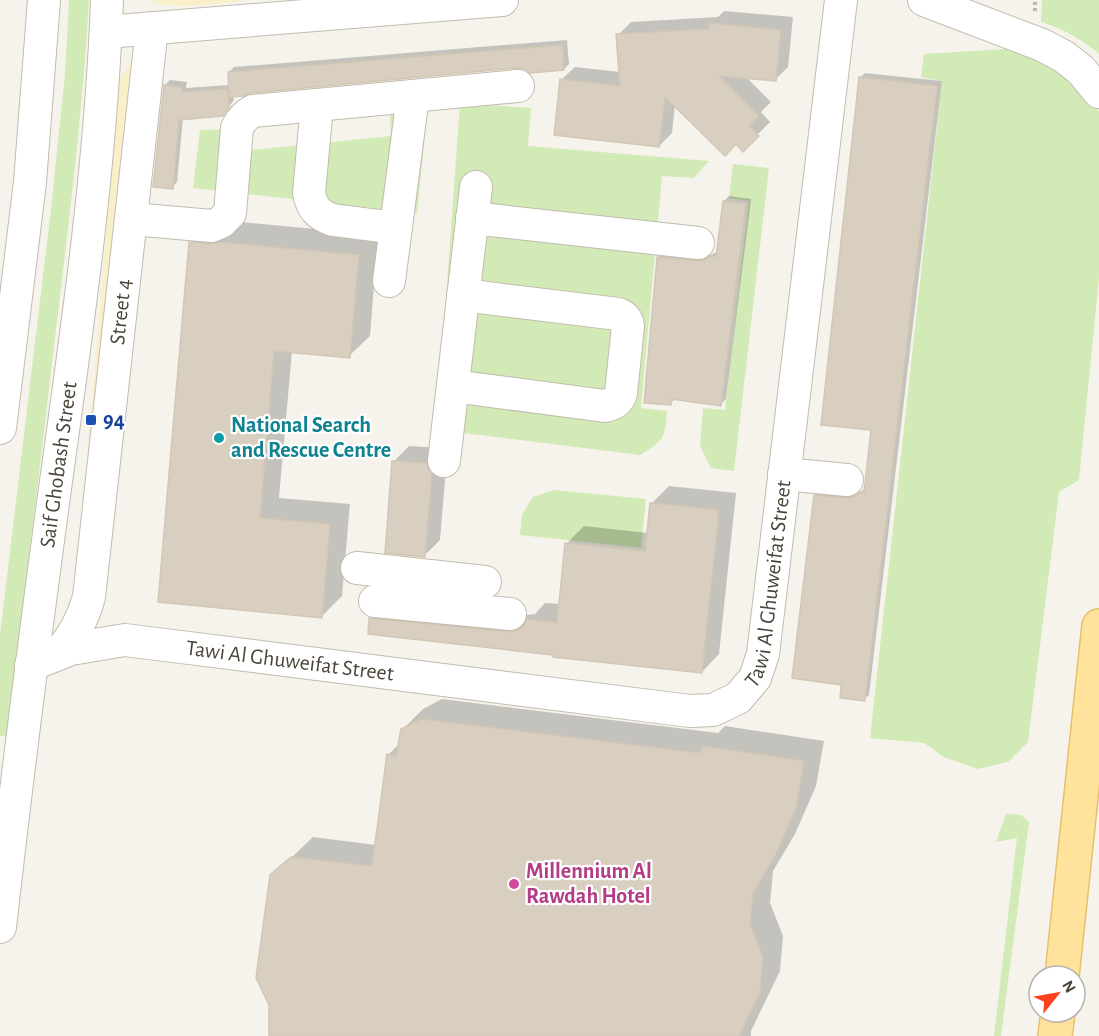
<svg xmlns="http://www.w3.org/2000/svg" width="1099" height="1036" font-family="'Alegreya Sans',sans-serif">
	<rect width="100%" height="100%" fill="#f6f3ec"/>
	<path fill="#d2eab5" d="M69 0H89C83 107 70 214 57 321 41 460 24 598 6 736H0V635L51 209 65 74Z
		M1042 0H1099V54C1082 39 1063 29 1041 22Z
		M1021 48 1075 81 1099 112V278L1079 480 1059 492 1028 742 1008 762 978 769 944 757 924 743 870 738 942 81 921 77 924 54Z
		M460 103 531 108 528 146 709 161 694 178 662 176 641 408 667 411C665 438 664 441 640 455L456 432 438 410Z
		M390 112 413 121 424 145 417 213 193 188 200 130 233 129 232 152 391 136Z
		M733 164 769 168 734 471 711 468 700 446 703 408 725 410 749 201 729 198Z
		M554 490 646 499 641 548 520 535 522 515 533 497Z
		M1006 814 1021 815 1029 822 1001 1036H994L1017 838 996 842Z"/>
	<path fill="#f9efc9" d="M150 0H249C225 2 168 12 150 0Z
		M133 59 77 581 119 80Z"/>
	<path fill="#0003" d="M724 11 793 17 788 67 775 80 746 77 771 102 761 112 770 122 743 149 736 142 675 105 672 133 659 146 561 80 575 67 620 72 618 35 631 22 718 17Z
		M567 40 569 64 564 69 516 67 251 92 233 95 234 100 222 115 183 118 177 182 172 187 165 85 170 80 187 82 186 88 230 85 229 72 234 67Z
		M865 73 942 81 869 695 864 699 843 684 815 496 820 491 852 494 860 492 866 488 873 429 860 78Z
		M729 196 751 199 726 399 721 404 676 398 670 404 658 257 663 252 702 257 711 255 716 252H718L724 201Z
		M211 222H241L378 235 370 336 349 356 292 351 279 498 350 504 342 596 322 616 159 601 191 243Z
		M409 446 442 448 447 457 440 540 425 555 394 461Z
		M669 486 736 493 719 654 702 672 555 654 371 618 388 601 527 615 535 614 545 603 560 604 567 543 584 526 648 533 652 503Z
		M442 699 718 733 725 726 824 741 816 786 795 834 773 871 770 903 783 936 780 971 751 1031V1036H271L272 876 313 837 376 845 388 755 400 743 402 730 423 709Z"/>
	<path fill="#d8cfc1" stroke="#d3c7b4" stroke-width="1.5" d="M710 23 781 30 776 81 719 76 759 116 749 126 759 136 743 152 736 144 725 156 665 97 659 147 554 135 560 79 620 86 616 34 709 29Z
		M563 45 564 70 530 73 525 69 516 68 251 93 243 96 229 97 228 72Z
		M859 77 937 86 865 701 840 698 841 685 792 678 814 495 846 498 854 497 860 492H864L871 430 821 425Z
		M164 85 182 87V92L228 89 229 107 223 116 179 120 173 189 153 187Z
		M723 201 746 204 721 406 671 399V405L644 403 657 257 696 261 705 260 710 256 716 257Z
		M189 242 210 244 220 242 359 255 350 358 274 351 260 518 330 524 322 618 158 602Z
		M392 461 427 463 428 469 432 473 425 557 385 553Z
		M650 503 719 510 702 673 553 657V655L368 634 369 618 508 632 518 630 524 625 527 619 557 623 565 543 645 551Z
		M421 719 700 753 703 746 804 761 796 808 775 856 753 893 750 924 763 957 760 993 739 1036H269V1005L256 978 270 875 291 857 372 866 387 754 396 757 401 729Z"/>
	<g fill="none" stroke-linecap="round" stroke-linejoin="round">
		<g stroke="#c2bbae" stroke-width="34">
			<g id="minor">
				<path d="M924 0 1042 45 1063 56 1081 70 1099 92"/>
				<path d="M106 32 502 0"/>
				<path d="M317 105 309 193C312 208 318 215 333 220L396 228"/>
				<path d="M472 218 698 243"/>
				<path d="M132 219 212 226 221 222 230 213 237 128C241 120 245 115 253 111L518 86"/>
				<path d="M389 281 413 96"/>
				<path d="M453 386 605 406C614 404 619 401 621 393L628 326C627 320 624 316 618 314L463 295"/>
				<path d="M0 428 30 182 44 0"/>
				<path d="M444 461 476 187"/>
				<path d="M784 474 847 480"/>
				<path d="M357 568 485 582"/>
				<path d="M375 601 510 614"/>
				<path id="s1" d="M59 653C74 636 83 619 89 597L152 28"/>
				<path id="s2" d="M31 665 71 649 125 640 690 711 713 710 738 698 755 678 763 654 841 0"/>
				<path id="s3" d="M0 927C16 786 34 644 53 503 76 336 101 169 107 0"/>
			</g>
		</g>
		<g stroke="#e6c16a" stroke-width="36">
			<path id="major" d="M1062 976 1099 626
				M1055 1036 1058 1012"/>
		</g>
		<path stroke="#c4b79f" stroke-width="4" stroke-dasharray="3 3" stroke-linecap="butt" d="M1035 11V0"/>
		<use href="#minor" stroke="#fff" stroke-width="32"/>
		<use href="#major" stroke="#ffe39c" stroke-width="33"/>
	</g>
	<rect fill="#1a4fb4" stroke="#fff" stroke-width="2" x="85" y="414" width="12" height="12" rx="3"/>
	<circle fill="#0f9aa8" stroke="#fff" stroke-width="2" cx="219" cy="438" r="6"/>
	<circle fill="#d1479c" stroke="#fff" stroke-width="2" cx="514" cy="884" r="6"/>
	<g text-anchor="middle" dominant-baseline="central" stroke-width="4.5" stroke-linejoin="round" paint-order="stroke">
		<g font-size="22" fill="#4b4439" stroke="#fff">
			<text stroke="none"><textPath href="#s1" startOffset="351">Street 4</textPath></text>
			<text stroke="none"><textPath href="#s3" startOffset="466">Saif Ghobash Street</textPath></text>
			<text stroke="none"><textPath href="#s2" startOffset="840">Tawi Al Ghuweifat Street</textPath></text>
			<text stroke="none"><textPath href="#s2" startOffset="264">Tawi Al Ghuweifat Street</textPath></text>
		</g>
		<g font-size="22" font-weight="bold" fill="#164399" stroke="#fff" text-anchor="start">
			<text x="103" y="420">94</text>
		</g>
		<g font-size="22" font-weight="bold" fill="#0d838f" stroke="#fff" text-anchor="start">
			<text x="231" y="425">National Search<tspan x="231" dy="25">and Rescue Centre</tspan></text>
		</g>
		<g font-size="22" font-weight="bold" fill="#b23c85" stroke="#fff" text-anchor="start">
			<text x="526" y="871">Millennium Al<tspan x="526" dy="25">Rawdah Hotel</tspan></text>
		</g>
	</g>
	<g transform="translate(1057 994) rotate(59)"><circle r="28" fill="#ffffff" stroke="#b7b4b0" stroke-width="1.5"/>
	<path d="M0-4.5L10 22L0 15L-10 22Z" fill="#fc3f1d"/>
	<text y="-9" font-size="16" font-weight="bold" text-anchor="middle" fill="#4b4439">N</text>
	</g>
</svg>
